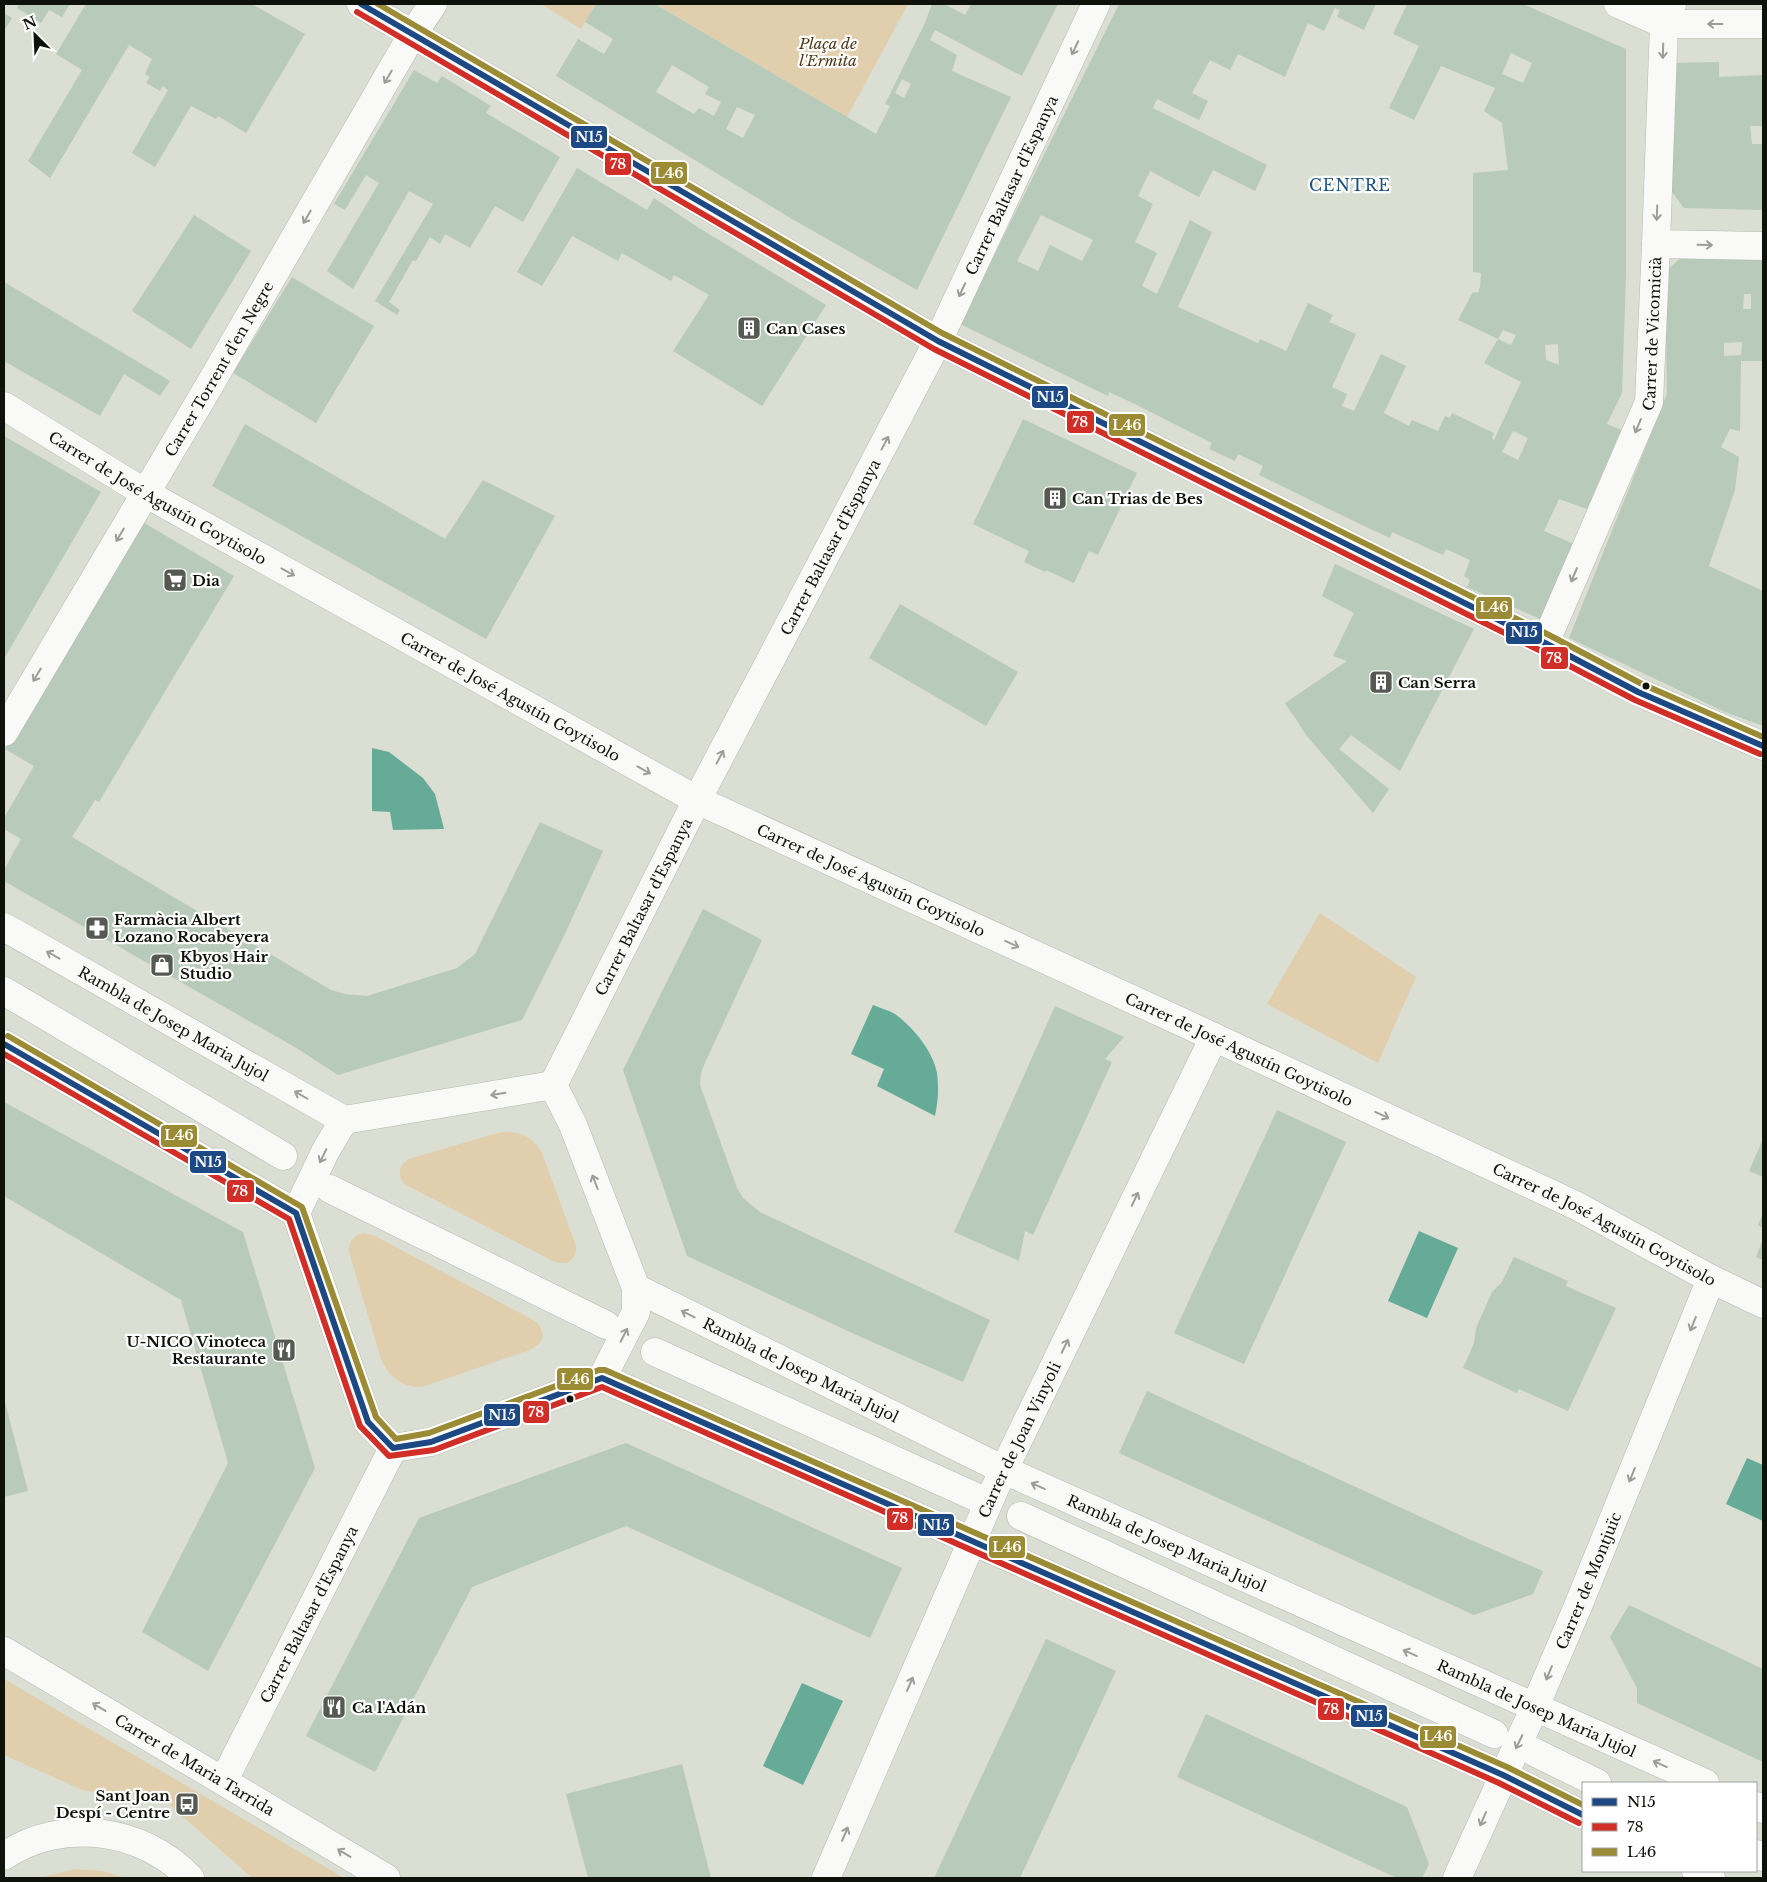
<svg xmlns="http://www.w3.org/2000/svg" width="1767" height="1882" font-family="'Libre Baskerville',serif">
	<rect width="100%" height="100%" fill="#daded3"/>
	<path fill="#e1ceac" d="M541 4H596L581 29Z
		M656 4H908L847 117Z
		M1320 913 1416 977 1378 1063 1267 1004Z
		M501 1132C519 1131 533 1136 542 1153L576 1246C577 1259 568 1266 555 1262L404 1184C397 1175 399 1165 409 1159Z
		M363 1233 373 1235 535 1321C547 1332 544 1343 530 1350L422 1387C403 1388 389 1377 381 1359L349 1252C349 1242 353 1235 363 1233Z
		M4 1679 344 1878H252L162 1798 85 1791 4 1755Z
		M75 1869 103 1871 125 1878H39Z"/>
	<path fill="#66ab98" d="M372 748 389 752 423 778 435 794 444 829 393 830 390 812 372 811Z
		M873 1005C880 1008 888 1010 895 1014 913 1027 933 1051 937 1073 939 1088 938 1102 935 1116L877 1086 884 1069 851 1054Z
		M1419 1231 1458 1248 1427 1318 1388 1301Z
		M1747 1458 1763 1465V1521L1726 1504Z
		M802 1683 843 1701 803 1785 763 1766Z"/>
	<path fill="#b8cab9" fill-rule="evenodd" d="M19 4H70L62 17 49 10 41 23 17 8Z
		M86 4H252L305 34 246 133 218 116 216 119 191 106 155 167 132 153 168 90 163 86 160 91 146 83 150 77 145 74 152 59 129 45 50 178 28 161 82 70 56 54Z
		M596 4H655L876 134 890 106 885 104 924 25 932 4H944L965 15 971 4H1058L1022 76 935 30 930 40 957 55 952 71 1011 97 917 290 792 219 556 76 578 39 604 54 613 39 585 22ZM672 65 709 87 705 94 721 102 714 116 699 108 694 114 656 92ZM902 79 911 84 904 98 895 93ZM737 107 755 115 743 138 726 129Z
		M1119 4H1376L1364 30 1337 17 1340 10 1335 8 1324 31 1308 23 1285 77 1238 54 1230 70 1210 60 1192 93 1208 101 1199 120 1157 99 1153 108 1267 165 1255 191 1213 170 1199 197 1150 171 1138 196 1153 204 1135 242 1157 253 1142 286 1157 294 1190 220 1212 232 1178 307 1258 343 1260 339 1286 351 1308 303 1333 315 1329 322 1356 334 1332 387 1347 394 1342 406 1354 411 1381 354 1406 366 1384 413 1409 426 1412 420 1438 431 1445 416 1450 418 1452 413 1494 433 1492 439 1494 440 1521 382 1484 363 1498 339 1511 345 1516 335 1503 330 1498 339 1458 320 1473 292 1478 293 1480 287 1481 273 1473 272V173L1508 170 1502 123 1484 111 1495 88 1441 66 1414 120 1389 108 1419 46 1393 34 1407 4H1523L1626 49V276L1622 393 1607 424 1621 430 1587 509 1559 499 1544 531 1578 546 1547 622 1467 587 1470 580 1464 576 1470 560 1446 549 1443 555 1392 532 1390 538 1364 526 1259 475 1263 466 1238 454 1235 461 1209 449 1212 443 1135 404 1109 392 1108 396 960 324ZM1511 53 1532 63 1523 83 1502 74ZM1041 215 1093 240 1082 261 1050 245 1038 271 1017 261ZM1558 344 1559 365 1546 360 1545 345ZM1513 431 1528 438 1518 460 1502 452Z
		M4 13 12 18 4 31Z
		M1719 62V77L1763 75V126H1750L1752 144H1763V210L1684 208 1672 192 1673 147 1672 63Z
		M414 70 437 83 442 76 491 106 486 113 560 157 523 222 495 206 470 248 445 234 440 244 430 237 416 261 413 260 389 302 400 310 397 315 375 301 433 204 409 191 353 289 327 271 379 183 366 175 345 210 334 204Z
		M577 168 647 210 654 198 699 228 826 305 762 406 673 351 709 295 674 275 671 281 622 253 618 261 572 236 542 286 517 272Z
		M194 215 251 251 191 349 132 311Z
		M1686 253 1763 258V361H1741L1740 431 1730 429 1721 447 1739 457 1735 490 1709 566 1763 591V726L1725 712 1569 638 1667 394 1665 272ZM1744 294H1751V309H1743ZM1742 342 1741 355 1724 356V343Z
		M292 277 374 326 316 423 233 373Z
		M4 282 170 381 160 396 124 374 100 416 4 361Z
		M1023 419 1137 473 1098 555 1089 551 1074 583 1046 570 1045 572 1024 562 1029 551 973 524Z
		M245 424 445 539 483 480 555 516 486 639 212 486Z
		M4 436 101 492 4 659Z
		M141 521 234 576 99 802 95 800 72 837 331 990 345 994 367 996 457 968 475 954 540 822 603 851 563 938 522 1020 338 1075 298 1049 4 881V870L21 839 4 829V818L34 766 5 749Z
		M1335 564 1474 629 1400 771 1351 735 1339 749 1389 789 1373 813 1307 736 1285 703 1347 661 1333 656 1354 613 1322 596Z
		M900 604 1018 672 986 726 869 658Z
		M703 909 762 940 704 1065 701 1073 700 1085 737 1188 743 1198 760 1212 990 1320 963 1382 852 1333 687 1256 623 1070Z
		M1055 1006 1124 1037 1105 1059 1112 1062 1033 1235 1025 1231 1019 1261 954 1232Z
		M4 1102 243 1232 315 1468 208 1671 142 1632 228 1463 181 1300 4 1196Z
		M1277 1110 1346 1142 1244 1364 1174 1333Z
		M1763 1139V1177L1749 1171Z
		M1763 1213V1228L1758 1225Z
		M1763 1239V1260L1756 1257Z
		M1514 1257 1568 1281 1566 1286 1616 1308 1568 1411 1519 1389 1517 1393 1463 1368 1474 1343 1476 1328 1492 1292 1502 1282Z
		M1147 1391 1471 1540 1543 1571 1533 1594 1474 1615 1119 1453Z
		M4 1398 28 1491 4 1497Z
		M626 1443 902 1568 870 1638 626 1526 472 1587 375 1772 306 1736 419 1518Z
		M1629 1605 1763 1669V1762L1637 1703V1688L1610 1637Z
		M1046 1639 1116 1671 1020 1878H934Z
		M1206 1714 1407 1807 1429 1864 1422 1878H1397L1177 1777Z
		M682 1764 711 1878H588L566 1794Z"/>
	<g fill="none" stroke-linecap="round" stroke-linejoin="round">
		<g stroke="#b6b9b1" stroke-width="29">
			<g id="street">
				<path d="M1618 4 1664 24H1763"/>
				<path d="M1656 244 1763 246"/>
				<path id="s1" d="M4 406 145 493 697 800 1175 1019 1575 1205 1711 1279 1763 1304"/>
				<path id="s2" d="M1545 643 1649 402 1656 244 1664 24 1672 4"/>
				<path id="s3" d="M4 732 209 386 412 35 433 4"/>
				<path d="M4 991 283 1156"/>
				<path id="s4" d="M553 1085 697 800 938 341 1096 4"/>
				<path d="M330 1189 606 1325"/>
				<path d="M655 1352 978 1498"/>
				<path d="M1021 1516 1494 1734"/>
				<path id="s5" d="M4 1651 386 1878"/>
				<path d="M1534 1752 1597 1783"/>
				<path id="s6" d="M224 1780 393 1448"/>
				<path d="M1756 1854 1763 1857"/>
				<path id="s7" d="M826 1878 995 1488 1214 1037"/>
				<path id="s8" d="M1457 1878 1534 1709 1578 1606 1711 1279"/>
			</g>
		</g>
		<g stroke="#b6b9b1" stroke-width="29">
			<g id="secondary">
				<path d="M361 4 938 341 1545 643 1638 692 1763 746"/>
				<path id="s9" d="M4 927 344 1120"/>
				<path d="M4 1044 296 1213 368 1422 393 1448 431 1442 602 1378 636 1312V1288L573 1125 553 1085 344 1120 326 1150 296 1213"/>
				<path id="s10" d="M636 1288 1004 1470 1705 1783"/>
				<path d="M602 1378 1503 1775 1583 1815"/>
				<path d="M1756 1806 1763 1809"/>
				<path d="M4 1856C62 1817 143 1828 190 1878"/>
				<path d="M1696 1871 1711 1878"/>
			</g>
		</g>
		<use href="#street" stroke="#f9faf8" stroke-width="28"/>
		<use href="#secondary" stroke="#f9faf8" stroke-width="28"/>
		<g stroke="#fff" stroke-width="10">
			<path id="bus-1" d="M361 4 938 341 1545 643 1638 692 1763 746
				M4 1044 296 1213 368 1422 393 1448 431 1442 602 1378 1503 1775 1583 1815"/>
		</g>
		<g stroke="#fff" stroke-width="10">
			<path id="bus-2" d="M357 12 934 349 1541 651 1635 700 1760 754
				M4 1054 289 1219 360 1426 389 1456 434 1450 602 1387 1499 1783 1579 1823"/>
		</g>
		<g stroke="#fff" stroke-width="10">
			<path id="bus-3" d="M378 4 942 333 1549 635 1642 684 1763 737
				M8 1036 302 1207 376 1417 396 1439 429 1433 599 1370H605L1507 1767 1583 1805"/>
		</g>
		<use href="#bus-1" stroke="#1c4883" stroke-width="6"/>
		<use href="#bus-2" stroke="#d02e26" stroke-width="6"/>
		<use href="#bus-3" stroke="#9b8b34" stroke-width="6"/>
	</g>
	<defs><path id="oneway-shaft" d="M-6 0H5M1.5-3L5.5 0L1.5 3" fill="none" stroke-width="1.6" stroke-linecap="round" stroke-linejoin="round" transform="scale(1.25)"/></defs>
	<g stroke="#9b9d99">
		<use href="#oneway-shaft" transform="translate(1715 24) rotate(180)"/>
		<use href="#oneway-shaft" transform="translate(1075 48) rotate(115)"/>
		<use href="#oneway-shaft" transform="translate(1663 51) rotate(92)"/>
		<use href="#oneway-shaft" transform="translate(388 77) rotate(120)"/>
		<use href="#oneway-shaft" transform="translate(1657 213) rotate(92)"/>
		<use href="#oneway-shaft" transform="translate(307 217) rotate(120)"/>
		<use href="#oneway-shaft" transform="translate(1705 245) rotate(1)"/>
		<use href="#oneway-shaft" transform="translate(962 290) rotate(115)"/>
		<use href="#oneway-shaft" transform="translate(1638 426) rotate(113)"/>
		<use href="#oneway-shaft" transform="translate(885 443) rotate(-62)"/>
		<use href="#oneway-shaft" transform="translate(120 535) rotate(121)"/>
		<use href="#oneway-shaft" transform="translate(288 572) rotate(29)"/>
		<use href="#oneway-shaft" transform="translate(1574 575) rotate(113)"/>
		<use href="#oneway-shaft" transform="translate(37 675) rotate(121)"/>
		<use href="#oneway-shaft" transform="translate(720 757) rotate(-62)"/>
		<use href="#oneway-shaft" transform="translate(644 770) rotate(29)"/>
		<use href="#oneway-shaft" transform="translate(1012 944) rotate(25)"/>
		<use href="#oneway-shaft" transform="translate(53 955) rotate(-151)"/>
		<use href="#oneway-shaft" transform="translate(498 1094) rotate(171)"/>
		<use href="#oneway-shaft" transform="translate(301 1095) rotate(-150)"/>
		<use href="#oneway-shaft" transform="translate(1382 1115) rotate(25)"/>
		<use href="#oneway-shaft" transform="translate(323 1156) rotate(116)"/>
		<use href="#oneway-shaft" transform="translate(595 1182) rotate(-111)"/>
		<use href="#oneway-shaft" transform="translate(1135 1199) rotate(-64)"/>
		<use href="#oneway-shaft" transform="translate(688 1314) rotate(-153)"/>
		<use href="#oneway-shaft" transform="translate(1693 1324) rotate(112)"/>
		<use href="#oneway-shaft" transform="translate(624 1335) rotate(-63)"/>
		<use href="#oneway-shaft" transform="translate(1065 1346) rotate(-64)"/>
		<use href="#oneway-shaft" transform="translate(1632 1475) rotate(112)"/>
		<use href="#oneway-shaft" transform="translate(1038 1486) rotate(-156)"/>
		<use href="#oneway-shaft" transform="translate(1410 1653) rotate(-156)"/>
		<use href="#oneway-shaft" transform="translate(1549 1673) rotate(113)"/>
		<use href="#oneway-shaft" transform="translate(910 1684) rotate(-67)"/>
		<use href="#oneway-shaft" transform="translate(99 1707) rotate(-149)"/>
		<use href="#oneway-shaft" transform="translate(1519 1742) rotate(116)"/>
		<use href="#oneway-shaft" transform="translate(1660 1764) rotate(-156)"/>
		<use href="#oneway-shaft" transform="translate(1483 1819) rotate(114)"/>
		<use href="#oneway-shaft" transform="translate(845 1834) rotate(-67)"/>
		<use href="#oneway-shaft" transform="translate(344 1853) rotate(-149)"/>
	</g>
	<defs>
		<g id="building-square" transform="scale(1.25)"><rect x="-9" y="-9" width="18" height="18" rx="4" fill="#565951" stroke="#fff"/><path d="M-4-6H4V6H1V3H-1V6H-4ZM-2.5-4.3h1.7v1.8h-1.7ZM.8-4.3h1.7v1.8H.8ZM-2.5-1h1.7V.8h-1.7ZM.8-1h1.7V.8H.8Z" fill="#fff"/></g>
		<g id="supermarket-square" transform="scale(1.25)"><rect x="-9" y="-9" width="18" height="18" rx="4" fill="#565951" stroke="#fff"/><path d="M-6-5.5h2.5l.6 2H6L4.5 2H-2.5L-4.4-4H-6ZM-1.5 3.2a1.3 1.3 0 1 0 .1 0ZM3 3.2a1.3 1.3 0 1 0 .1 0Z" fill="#fff"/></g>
		<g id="pharmacy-square" transform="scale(1.25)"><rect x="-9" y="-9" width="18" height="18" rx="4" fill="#565951" stroke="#fff"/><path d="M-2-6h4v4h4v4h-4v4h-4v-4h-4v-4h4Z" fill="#fff"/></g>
		<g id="shop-square" transform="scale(1.25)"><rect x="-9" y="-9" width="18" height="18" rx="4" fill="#565951" stroke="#fff"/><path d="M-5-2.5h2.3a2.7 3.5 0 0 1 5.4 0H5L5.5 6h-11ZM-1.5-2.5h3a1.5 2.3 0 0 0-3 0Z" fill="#fff"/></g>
		<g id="restaurant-square" transform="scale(1.25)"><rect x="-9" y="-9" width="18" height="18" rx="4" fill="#565951" stroke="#fff"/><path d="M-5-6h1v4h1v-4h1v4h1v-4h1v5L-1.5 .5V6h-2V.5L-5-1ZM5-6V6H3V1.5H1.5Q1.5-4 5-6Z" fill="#fff"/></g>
		<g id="bus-square" transform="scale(1.25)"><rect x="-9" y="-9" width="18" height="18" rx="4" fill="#565951" stroke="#fff"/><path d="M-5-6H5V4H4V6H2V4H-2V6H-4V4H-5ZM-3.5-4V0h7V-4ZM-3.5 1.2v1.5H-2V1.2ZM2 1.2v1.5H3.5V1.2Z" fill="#fff"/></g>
	</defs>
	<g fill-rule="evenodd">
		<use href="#building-square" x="749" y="328"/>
		<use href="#building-square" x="1055" y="498"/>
		<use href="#supermarket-square" x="175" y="580"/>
		<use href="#building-square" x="1381" y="682"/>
		<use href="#pharmacy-square" x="97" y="928"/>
		<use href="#shop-square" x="162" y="965"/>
		<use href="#restaurant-square" x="284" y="1350"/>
		<use href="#restaurant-square" x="334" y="1707"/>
		<use href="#bus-square" x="187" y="1804"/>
	</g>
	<g fill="#0f120b" stroke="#fff" stroke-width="2">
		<circle cx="1646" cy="686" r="4.5"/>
		<circle cx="570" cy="1399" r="4.5"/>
	</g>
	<g text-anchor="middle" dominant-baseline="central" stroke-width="4.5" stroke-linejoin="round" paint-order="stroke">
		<g font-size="15" font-style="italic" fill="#4e3613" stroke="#fff">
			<text x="828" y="43">Plaça de<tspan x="828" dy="17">l'Ermita</tspan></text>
		</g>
		<g font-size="15" fill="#0f120b" stroke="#fff">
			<text stroke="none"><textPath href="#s4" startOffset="1010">Carrer Baltasar d'Espanya</textPath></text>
			<text stroke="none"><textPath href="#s2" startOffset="331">Carrer de Vicomicià</textPath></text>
			<text stroke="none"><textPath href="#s3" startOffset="422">Carrer Torrent d'en Negre</textPath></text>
			<text stroke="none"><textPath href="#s1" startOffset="179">Carrer de José Agustín Goytisolo</textPath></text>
			<text stroke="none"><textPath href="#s4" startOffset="605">Carrer Baltasar d'Espanya</textPath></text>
			<text stroke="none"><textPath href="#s1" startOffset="584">Carrer de José Agustín Goytisolo</textPath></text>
			<text stroke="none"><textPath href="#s1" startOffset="989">Carrer de José Agustín Goytisolo</textPath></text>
			<text stroke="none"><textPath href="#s4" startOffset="200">Carrer Baltasar d'Espanya</textPath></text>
			<text stroke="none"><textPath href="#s9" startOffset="195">Rambla de Josep Maria Jujol</textPath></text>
			<text stroke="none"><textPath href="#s1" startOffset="1394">Carrer de José Agustín Goytisolo</textPath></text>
			<text stroke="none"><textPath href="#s1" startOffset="1799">Carrer de José Agustín Goytisolo</textPath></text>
			<text stroke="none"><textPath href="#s10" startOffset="184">Rambla de Josep Maria Jujol</textPath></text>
			<text stroke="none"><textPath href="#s7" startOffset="479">Carrer de Joan Vinyoli</textPath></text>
			<text stroke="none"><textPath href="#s10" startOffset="589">Rambla de Josep Maria Jujol</textPath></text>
			<text stroke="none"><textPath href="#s8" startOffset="325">Carrer de Montjuïc</textPath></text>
			<text stroke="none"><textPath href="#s6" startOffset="186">Carrer Baltasar d'Espanya</textPath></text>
			<text stroke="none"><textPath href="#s10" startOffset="994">Rambla de Josep Maria Jujol</textPath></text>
			<text stroke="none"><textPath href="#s5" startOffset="222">Carrer de Maria Tarrida</textPath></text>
		</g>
		<g font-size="15" font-weight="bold" fill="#0f120b" stroke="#fff" text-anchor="start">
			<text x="766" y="328">Can Cases</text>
			<text x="1072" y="498">Can Trias de Bes</text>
			<text x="192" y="580">Dia</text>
			<text x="1398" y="682">Can Serra</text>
			<text x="114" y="919">Farmàcia Albert<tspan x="114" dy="17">Lozano Rocabeyera</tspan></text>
			<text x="180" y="956">Kbyos Hair<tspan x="180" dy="17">Studio</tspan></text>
			<text x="266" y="1341" text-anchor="end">U-NICO Vinoteca<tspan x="266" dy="17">Restaurante</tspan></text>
			<text x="352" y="1707">Ca l'Adán</text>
			<text x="170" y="1795" text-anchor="end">Sant Joan<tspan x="170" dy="17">Despí - Centre</tspan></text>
		</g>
		<g font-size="16" letter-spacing="1" fill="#1b5283" stroke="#fff">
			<text x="1350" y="185">CENTRE</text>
		</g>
	</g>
	<g stroke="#fff" stroke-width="2">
		<rect x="570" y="125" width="38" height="24" rx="5" fill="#1c4883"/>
		<rect x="604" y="152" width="28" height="24" rx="5" fill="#d02e26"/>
		<rect x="650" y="161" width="38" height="24" rx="5" fill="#9b8b34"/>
		<rect x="1031" y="385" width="38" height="24" rx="5" fill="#1c4883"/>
		<rect x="1066" y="410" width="29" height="24" rx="5" fill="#d02e26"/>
		<rect x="1108" y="413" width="38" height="24" rx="5" fill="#9b8b34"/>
		<rect x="1475" y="596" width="38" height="24" rx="5" fill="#9b8b34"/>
		<rect x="1505" y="621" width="38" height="24" rx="5" fill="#1c4883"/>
		<rect x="1540" y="646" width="29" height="24" rx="5" fill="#d02e26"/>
		<rect x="160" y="1124" width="38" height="24" rx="5" fill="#9b8b34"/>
		<rect x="189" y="1150" width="38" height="24" rx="5" fill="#1c4883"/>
		<rect x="226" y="1179" width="29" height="24" rx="5" fill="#d02e26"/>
		<rect x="556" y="1367" width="38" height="24" rx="5" fill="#9b8b34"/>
		<rect x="522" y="1400" width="28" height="24" rx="5" fill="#d02e26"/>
		<rect x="483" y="1403" width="38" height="24" rx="5" fill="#1c4883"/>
		<rect x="886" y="1507" width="28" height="24" rx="5" fill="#d02e26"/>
		<rect x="917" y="1513" width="38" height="24" rx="5" fill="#1c4883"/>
		<rect x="988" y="1535" width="38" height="24" rx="5" fill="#9b8b34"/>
		<rect x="1317" y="1697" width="28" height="24" rx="5" fill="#d02e26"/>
		<rect x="1350" y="1704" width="38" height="24" rx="5" fill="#1c4883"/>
		<rect x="1419" y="1725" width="38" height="24" rx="5" fill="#9b8b34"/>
	</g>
	<g font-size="14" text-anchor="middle" font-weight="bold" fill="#fff">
		<text x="589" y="142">N15</text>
		<text x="618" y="169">78</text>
		<text x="669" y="178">L46</text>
		<text x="1050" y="402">N15</text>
		<text x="1080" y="427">78</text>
		<text x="1127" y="430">L46</text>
		<text x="1494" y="612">L46</text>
		<text x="1524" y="637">N15</text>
		<text x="1554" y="663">78</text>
		<text x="179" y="1140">L46</text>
		<text x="208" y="1167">N15</text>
		<text x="240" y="1196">78</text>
		<text x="575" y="1384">L46</text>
		<text x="536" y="1417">78</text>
		<text x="502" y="1420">N15</text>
		<text x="900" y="1523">78</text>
		<text x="936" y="1530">N15</text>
		<text x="1007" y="1552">L46</text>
		<text x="1331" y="1714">78</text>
		<text x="1369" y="1721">N15</text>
		<text x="1438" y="1741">L46</text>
	</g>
	<rect width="1767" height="1882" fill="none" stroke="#0f120b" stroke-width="10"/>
	<rect x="1582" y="1782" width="175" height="90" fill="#ffffff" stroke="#9fa09d"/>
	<rect x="1592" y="1798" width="25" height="8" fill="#1c4883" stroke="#9fa09d"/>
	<text x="1627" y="1807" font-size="15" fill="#0f120b">N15</text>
	<rect x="1592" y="1823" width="25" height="8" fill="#d02e26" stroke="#9fa09d"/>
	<text x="1627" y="1832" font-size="15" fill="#0f120b">78</text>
	<rect x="1592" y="1848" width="25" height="8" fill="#9b8b34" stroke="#9fa09d"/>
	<text x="1627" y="1857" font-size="15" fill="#0f120b">L46</text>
	<g transform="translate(35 35) rotate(336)" stroke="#ffffff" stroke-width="4" paint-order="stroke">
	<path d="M0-4L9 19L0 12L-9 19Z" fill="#0f120b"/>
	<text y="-8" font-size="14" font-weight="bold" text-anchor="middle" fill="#0f120b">N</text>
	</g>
</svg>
